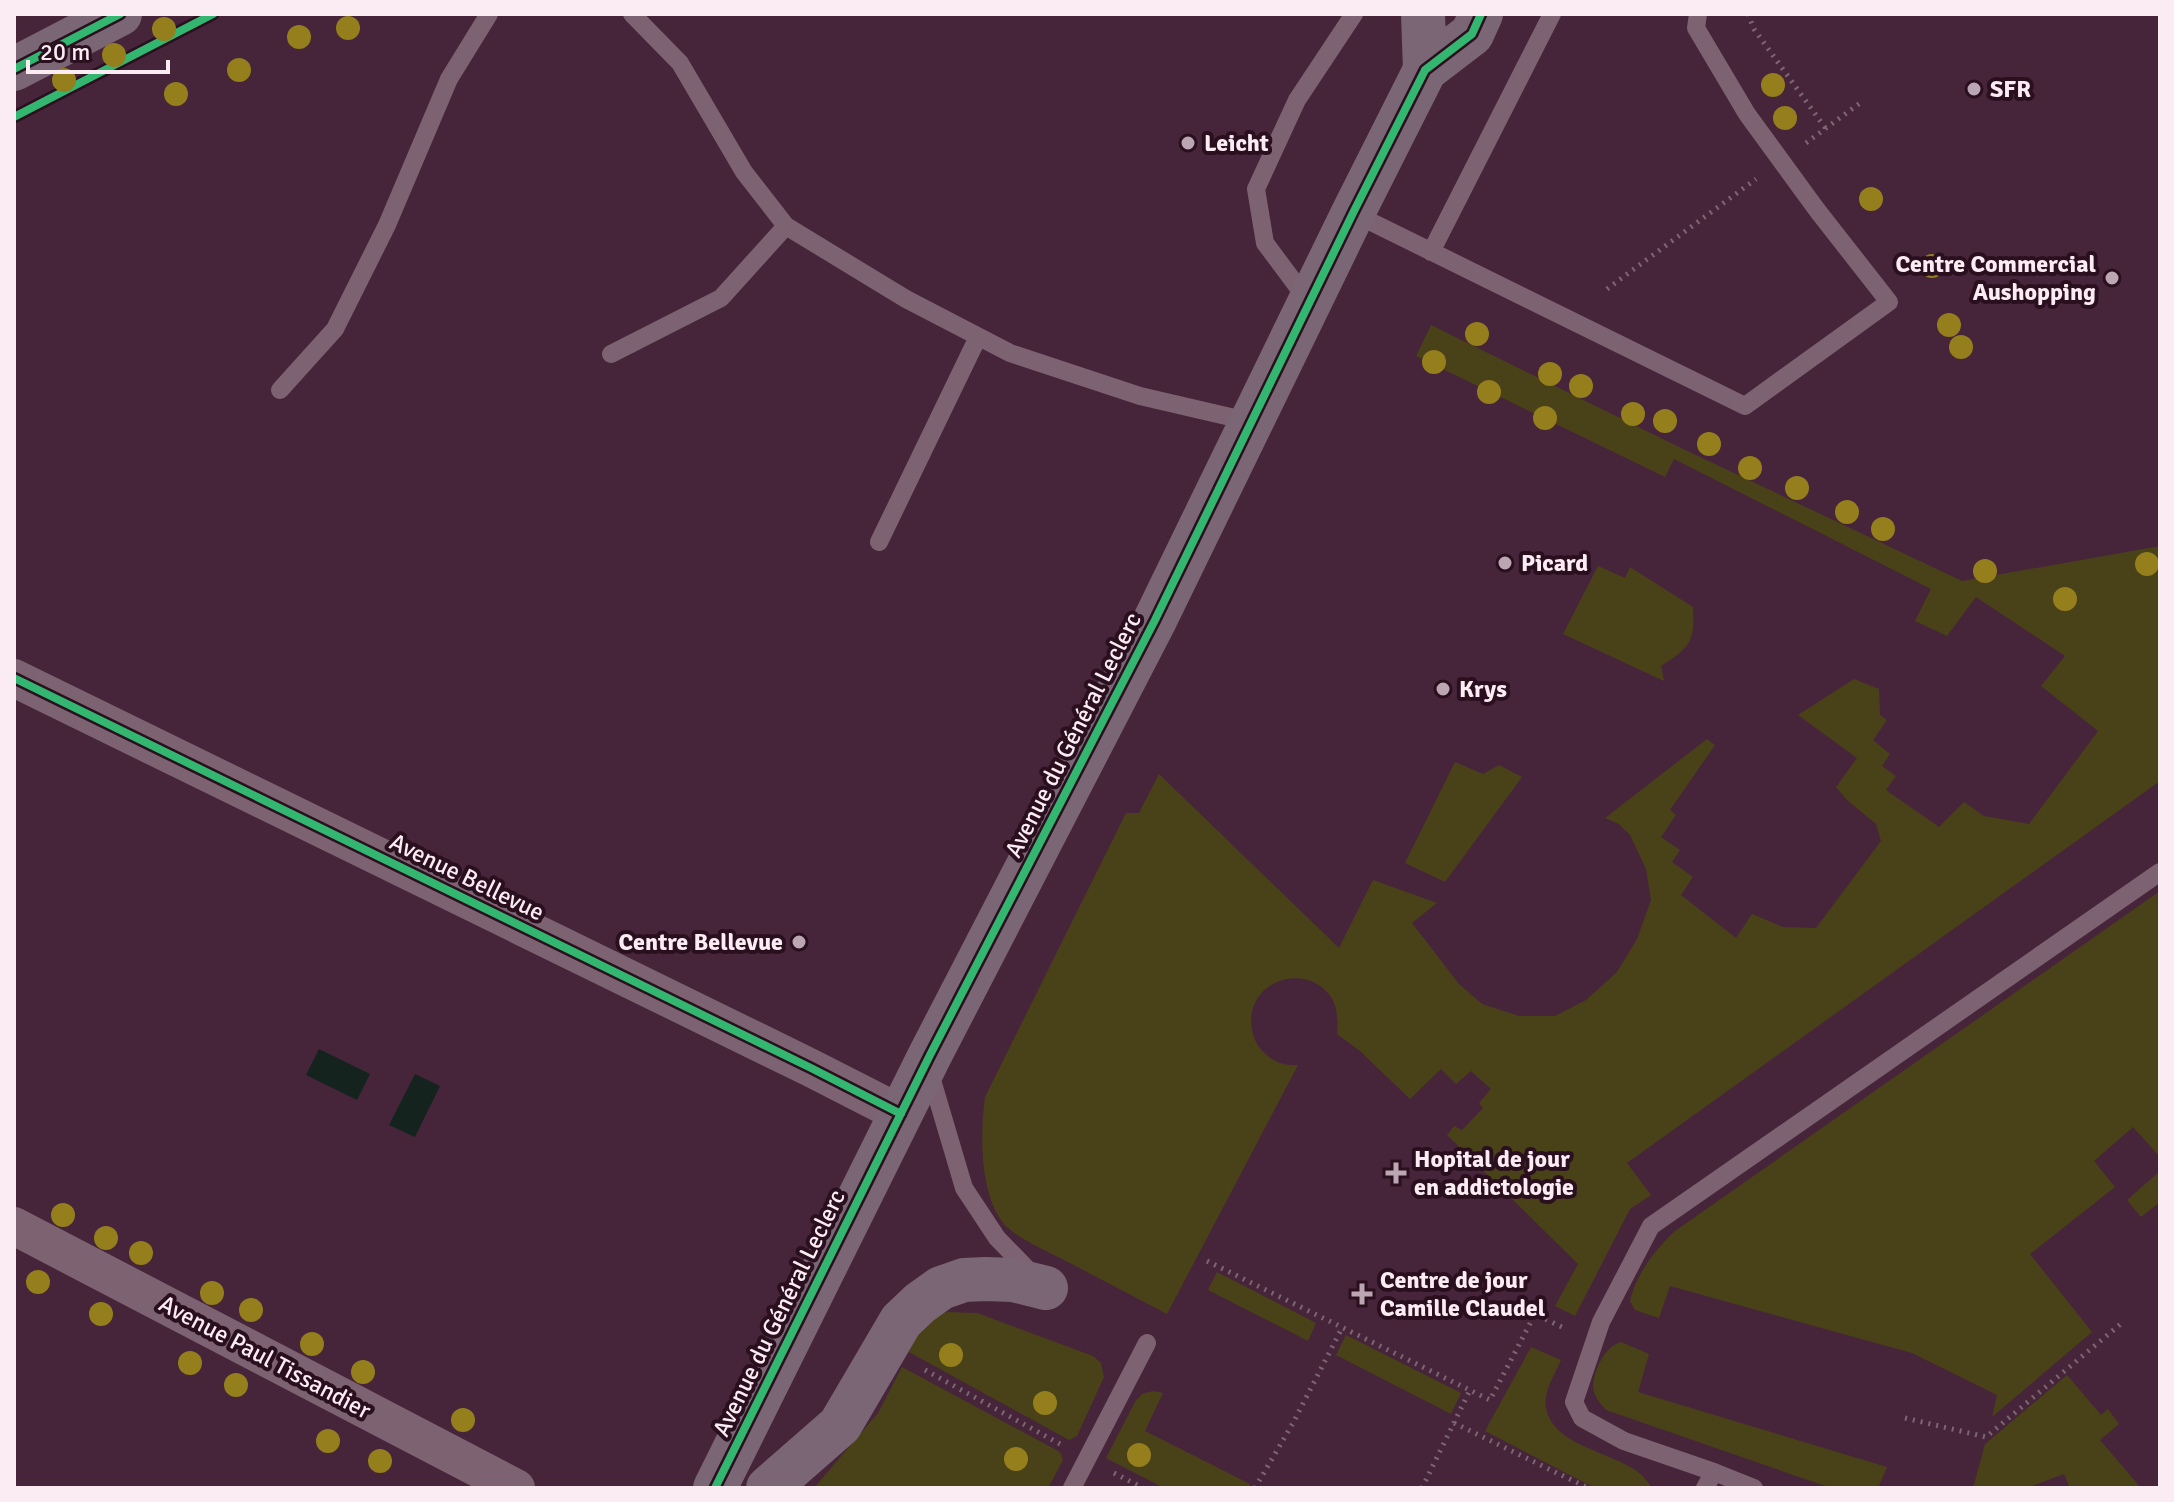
<svg xmlns="http://www.w3.org/2000/svg" width="2174" height="1502" font-family="Signika,sans-serif">
	<rect width="100%" height="100%" fill="#46253a"/>
	<path fill="#494218" d="M1431 325 1679 447 1962 581 2160 546V781L1627 1163 1651 1195 1630 1209 1575 1316 1555 1306 1578 1264 1447 1135 1454 1126 1462 1130 1483 1108 1479 1103 1491 1089 1471 1071 1456 1084 1441 1069 1410 1099 1360 1051 1337 1034C1338 1020 1338 1003 1327 992 1302 965 1254 980 1251 1018 1251 1029 1253 1038 1259 1047 1269 1060 1282 1066 1298 1065L1167 1314C1132 1296 1097 1277 1062 1259 1047 1251 1020 1239 1008 1228 979 1201 980 1133 985 1097L1126 813H1139L1159 774 1339 948 1373 880 1437 903 1412 923 1459 984 1482 1004 1519 1016H1555L1586 1000 1617 972 1637 939 1651 900 1646 869 1630 835 1619 824 1605 818 1707 739 1715 745 1670 810 1676 815 1661 837 1680 850 1672 862 1693 877 1681 895 1736 938 1752 914 1783 927 1816 928 1881 841 1876 824 1847 800 1836 787 1857 758 1798 715 1854 679 1879 689 1880 715 1887 720 1873 740 1890 754 1882 766 1896 776 1886 790 1939 827 1964 802 1984 816 2029 824 2098 731 2041 686 2065 656 1976 597 1947 636 1915 621 1931 589 1674 459 1665 477 1416 356Z
		M1598 566 1625 578 1630 567 1693 607C1695 643 1690 647 1661 666L1664 681 1563 634Z
		M1455 762 1483 774 1499 765 1522 777 1445 882 1405 863Z
		M2160 891V1157L2133 1127 2094 1161 2115 1187 2030 1254 2092 1332 1992 1417 1997 1395 1912 1353 1670 1286 1659 1318 1635 1310 1630 1301C1636 1274 1655 1250 1675 1231Z
		M2160 1171V1202L2141 1217 2127 1200Z
		M1217 1272 1316 1323 1308 1341 1208 1290Z
		M947 1312 977 1313 1093 1356 1101 1363 1104 1377 1077 1436 1069 1440 909 1352C920 1331 923 1320 947 1312Z
		M1346 1335 1461 1393 1451 1414 1336 1355Z
		M1621 1342 1649 1354 1638 1392 1887 1467 1878 1488H1831L1606 1410C1600 1403 1593 1396 1593 1386 1594 1370 1605 1346 1621 1342Z
		M1531 1347 1561 1360C1555 1374 1543 1392 1546 1408 1553 1445 1608 1451 1635 1470 1642 1474 1647 1481 1652 1488H1595L1485 1431Z
		M902 1367 1060 1452 1063 1460 1048 1488H814L878 1413Z
		M2067 1375 2101 1415 2108 1409 2119 1424 2100 1440 2141 1488H2070L2064 1474 2027 1488H1973L1985 1444Z
		M1153 1391 1163 1393 1145 1431 1250 1484 1248 1488H1164L1106 1458 1135 1402 1142 1394Z"/>
	<path fill="#15231e" d="M319 1049 370 1074 357 1100 306 1075Z
		M415 1074 440 1086 415 1137 389 1125Z"/>
	<g fill="none" stroke-linecap="round" stroke-linejoin="round">
		<path stroke="#7c6673" stroke-width="5" stroke-dasharray="2 6" stroke-linecap="butt" d="M1748 14 1754 29 1826 129
			M1806 143 1860 103
			M1607 289 1756 179
			M1207 1261 1490 1400 1535 1314 1566 1329
			M925 1370 1060 1444
			M1905 1418 1986 1437 2123 1322
			M1454 1423 1588 1488
			M1114 1473 1143 1488
			M1255 1488 1293 1423 1342 1328
			M1422 1488 1470 1390"/>
		<path stroke="#7d6372" stroke-width="18" d="M632 14 680 63 744 172 786 226 906 299 1010 353 1140 396 1252 422
			M1353 213 1745 406 1889 302 1817 210 1747 114 1696 28 1698 14
			M1431 252 1552 14
			M1309 302 1265 243 1256 189 1297 100 1354 14
			M611 354 721 298 786 226
			M280 390 335 329 387 225 449 79 489 14
			M879 542 978 337
			M929 1070 964 1188 997 1238 1033 1275
			M1714 1472 1754 1488
			M1072 1488 1147 1343
			M1705 1488 1714 1472 1624 1441 1582 1418 1574 1402 1601 1322 1651 1226 2160 872"/>
		<path stroke="#7d6372" stroke-width="38" d="M14 678 811 1068 901 1114
			M14 1226 516 1488"/>
		<path stroke="#7b6675" stroke-width="44" d="M1423 14 1425 70
			M14 69 120 14
			M715 1488 930 1055 1155 620 1353 213 1425 70 1472 34 1481 14
			M768 1488 840 1425 901 1321 920 1303 941 1288 964 1280 986 1279 1013 1280 1046 1288"/>
		<g stroke="#2a101f" stroke-width="13">
			<path id="cycleway" d="M14 69 120 14
				M14 117 213 14
				M14 678 811 1068 901 1114
				M715 1488 930 1055 1155 620 1353 213 1425 70 1472 34 1481 14"/>
		</g>
		<use href="#cycleway" stroke="#33b770" stroke-width="8"/>
	</g>
	<g fill="#947f1c">
		<circle cx="348" cy="28" r="12"/>
		<circle cx="164" cy="29" r="12"/>
		<circle cx="299" cy="37" r="12"/>
		<circle cx="114" cy="55" r="12"/>
		<circle cx="239" cy="70" r="12"/>
		<circle cx="64" cy="80" r="12"/>
		<circle cx="1773" cy="85" r="12"/>
		<circle cx="176" cy="94" r="12"/>
		<circle cx="1785" cy="118" r="12"/>
		<circle cx="1871" cy="199" r="12"/>
		<circle cx="1932" cy="266" r="12"/>
		<circle cx="1949" cy="325" r="12"/>
		<circle cx="1477" cy="334" r="12"/>
		<circle cx="1961" cy="347" r="12"/>
		<circle cx="1434" cy="362" r="12"/>
		<circle cx="1550" cy="374" r="12"/>
		<circle cx="1581" cy="386" r="12"/>
		<circle cx="1489" cy="392" r="12"/>
		<circle cx="1633" cy="414" r="12"/>
		<circle cx="1545" cy="418" r="12"/>
		<circle cx="1665" cy="421" r="12"/>
		<circle cx="1709" cy="444" r="12"/>
		<circle cx="1750" cy="468" r="12"/>
		<circle cx="1797" cy="488" r="12"/>
		<circle cx="1847" cy="512" r="12"/>
		<circle cx="1883" cy="529" r="12"/>
		<circle cx="2147" cy="564" r="12"/>
		<circle cx="1985" cy="571" r="12"/>
		<circle cx="2065" cy="599" r="12"/>
		<circle cx="63" cy="1215" r="12"/>
		<circle cx="106" cy="1238" r="12"/>
		<circle cx="141" cy="1253" r="12"/>
		<circle cx="38" cy="1282" r="12"/>
		<circle cx="212" cy="1293" r="12"/>
		<circle cx="251" cy="1310" r="12"/>
		<circle cx="101" cy="1314" r="12"/>
		<circle cx="312" cy="1344" r="12"/>
		<circle cx="951" cy="1355" r="12"/>
		<circle cx="190" cy="1363" r="12"/>
		<circle cx="363" cy="1372" r="12"/>
		<circle cx="236" cy="1385" r="12"/>
		<circle cx="1045" cy="1403" r="12"/>
		<circle cx="463" cy="1420" r="12"/>
		<circle cx="328" cy="1441" r="12"/>
		<circle cx="1139" cy="1455" r="12"/>
		<circle cx="1016" cy="1459" r="12"/>
		<circle cx="380" cy="1461" r="12"/>
	</g>
	<g fill="#bca6b3" stroke="#2a101f" stroke-width="3">
		<circle cx="1974" cy="89" r="8"/>
		<circle cx="1188" cy="143" r="8"/>
		<circle cx="2112" cy="278" r="8"/>
		<circle cx="1505" cy="563" r="8"/>
		<circle cx="1443" cy="689" r="8"/>
		<circle cx="799" cy="942" r="8"/>
		<path d="M1392 1161h8v8h8v8h-8v8h-8v-8h-8v-8h8z"/>
		<path d="M1358 1282h8v8h8v8h-8v8h-8v-8h-8v-8h8z"/>
	</g>
	<g text-anchor="middle" dominant-baseline="central" stroke-width="8" stroke-linejoin="round" paint-order="stroke">
		<g font-size="24" font-weight="bold" fill="#fbecf4" stroke="#2a101f" text-anchor="start">
			<text x="1990" y="89">SFR</text>
			<text x="1204" y="143">Leicht</text>
			<text x="2096" y="264" text-anchor="end">Centre Commercial<tspan x="2096" dy="28">Aushopping</tspan></text>
			<text x="1521" y="563">Picard</text>
			<text x="1459" y="689">Krys</text>
			<text x="783" y="942" text-anchor="end">Centre Bellevue</text>
			<text x="1414" y="1159">Hopital de jour<tspan x="1414" dy="28">en addictologie</tspan></text>
			<text x="1380" y="1280">Centre de jour<tspan x="1380" dy="28">Camille Claudel</tspan></text>
		</g>
		<g font-size="24" fill="#fbecf4" stroke="#2a101f">
			<text transform="translate(1073 735) rotate(-63)">Avenue du Général Leclerc</text>
			<text transform="translate(467 877) rotate(26)">Avenue Bellevue</text>
			<text transform="translate(779 1313) rotate(-64)">Avenue du Général Leclerc</text>
			<text transform="translate(265 1357) rotate(28)">Avenue Paul Tissandier</text>
		</g>
	</g>
	<rect width="2174" height="1502" fill="none" stroke="#fbecf4" stroke-width="32"/>
	<path d="M28 60v12h140v-12" fill="none" stroke="#fbecf4" stroke-width="4"/>
	<text x="40" y="60" font-size="24" fill="#fbecf4" stroke="#2a101f" stroke-width="6" paint-order="stroke">20 m</text>
</svg>
